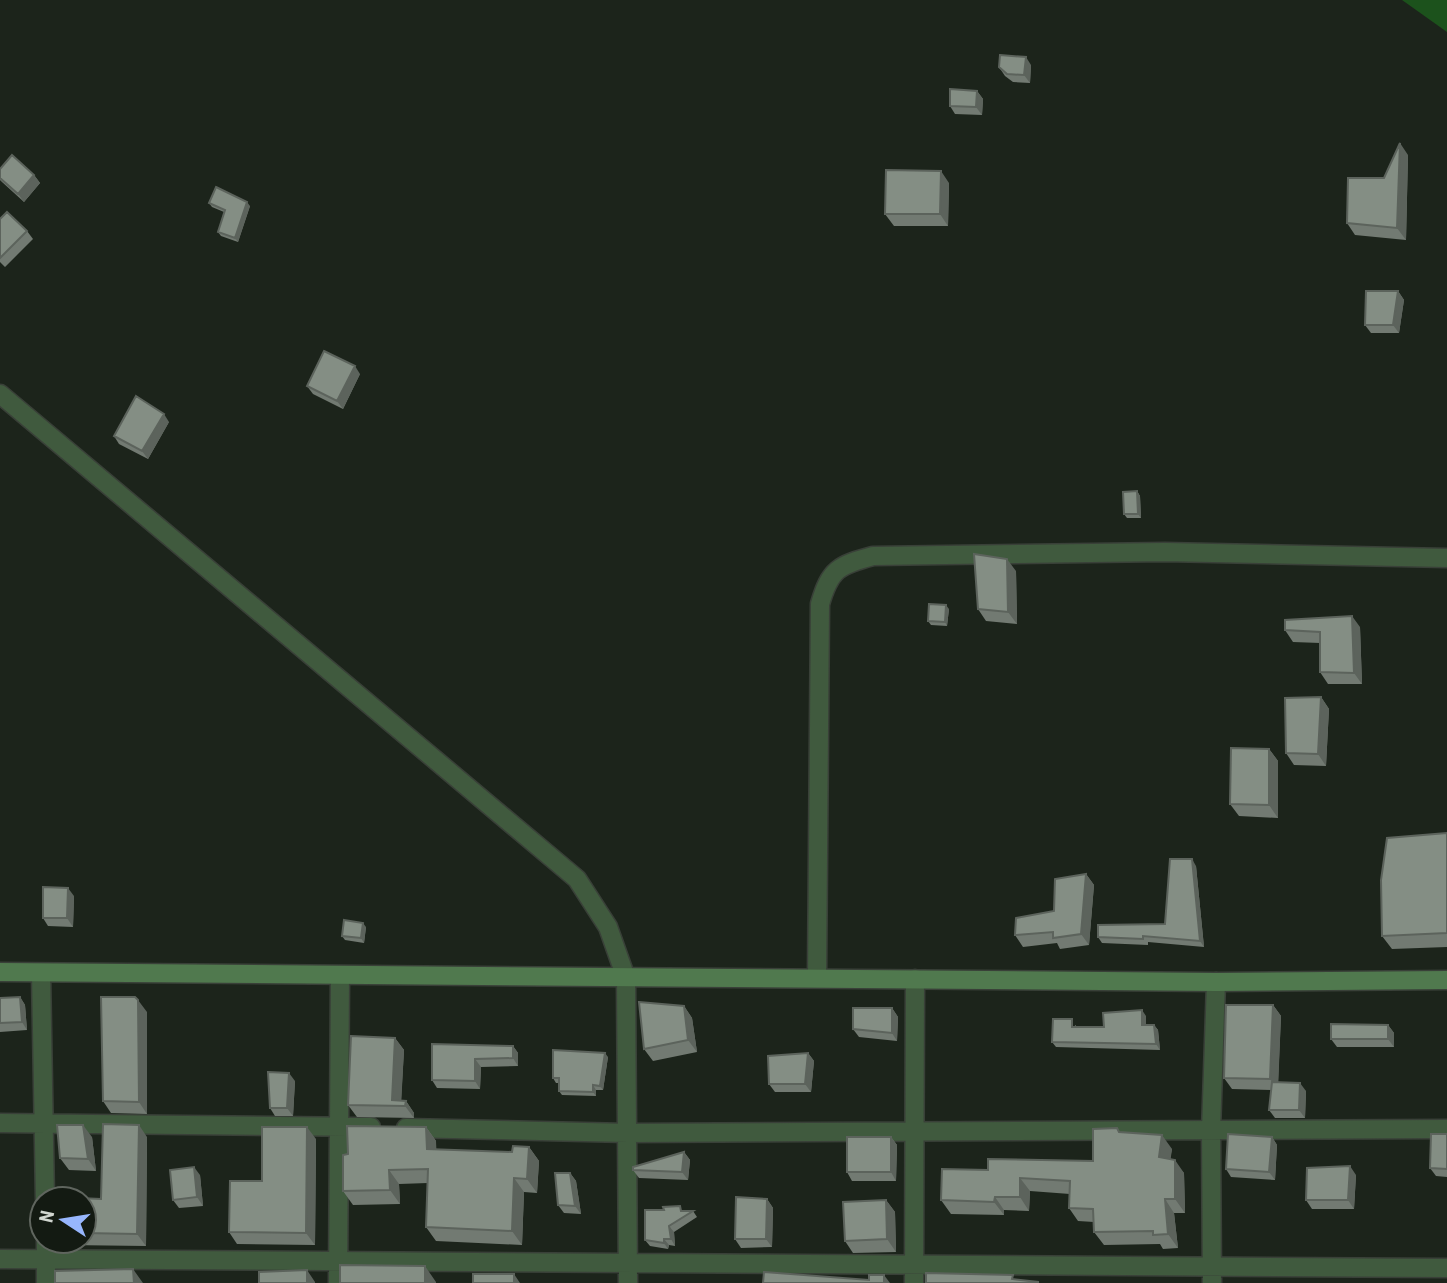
<svg xmlns="http://www.w3.org/2000/svg" width="1447" height="1283" font-family="'Roboto Condensed',sans-serif">
	<rect width="100%" height="100%" fill="#1c241b"/>
	<path fill="#1c521c" d="M1402 0H1447V32Z"/>
	<g fill="none" stroke-linecap="round" stroke-linejoin="round">
		<g stroke="#394038" stroke-width="21">
			<path id="street" d="M0 394 577 879 608 927 626 978 628 1283
				M41 973 45 1199
				M817 978 820 604C830 569 839 565 873 556L1165 552 1447 558
				M0 1123 371 1127
				M406 1128 628 1133 1447 1129
				M46 1241V1283
				M0 1259 1447 1268
				M338 1283 340 976
				M914 1283 915 979
				M1212 1283 1211 1131 1216 982"/>
		</g>
		<g stroke="#394038" stroke-width="21">
			<path id="secondary" d="M0 972 1216 982 1447 980"/>
		</g>
		<use href="#street" stroke="#405a3e" stroke-width="18"/>
		<use href="#secondary" stroke="#50794e" stroke-width="18"/>
	</g>
	<path fill="#727a72" d="M1031 65 1030 83 1013 82 1005 76 999 67Z
		M977 91 983 99 982 115 955 114 950 106Z
		M1408 155 1406 240 1355 235 1347 223 1384 178Z
		M0 169 34 175 40 183 24 202 2 182 0 180Z
		M949 183 948 226H894L885 214Z
		M209 203 250 206 238 242 221 236 218 232 224 212 212 207Z
		M0 219 27 231 33 239 5 267 0 262Z
		M1398 291 1404 300 1399 333H1371L1365 325Z
		M360 374 343 409 313 394 307 386Z
		M169 422 148 459 119 444 114 436Z
		M1137 491 1140 496 1141 518H1127L1124 514Z
		M1016 571 1017 624 986 621 978 609Z
		M949 609 947 626 931 625 928 621Z
		M1360 627 1362 684H1328L1320 672V643L1293 642 1285 630Z
		M1321 697 1329 709 1326 766 1294 765 1286 753Z
		M1269 749 1278 761V818L1239 816 1230 804Z
		M1447 833V947L1392 949 1382 936Z
		M1196 866 1204 947 1148 942V945L1102 943 1098 937 1165 924Z
		M1086 874 1094 885 1089 945 1060 949 1057 943 1023 947 1015 935 1054 911Z
		M74 896 73 927 48 926 43 918Z
		M366 927 364 943 345 940 342 936Z
		M20 997 25 1005 27 1030 0 1032V998Z
		M1273 1005 1281 1016 1278 1082 1306 1091 1305 1118H1275L1269 1110 1271 1090 1232 1089 1224 1078Z
		M684 1006 692 1018 697 1052 653 1061 644 1049Z
		M892 1008 898 1017 897 1041 859 1037 853 1029Z
		M147 1012V1114L111 1113 103 1101Z
		M1146 1016V1025H1154L1158 1030 1160 1050 1056 1047 1052 1042 1076 1025V1027H1104Z
		M1388 1025 1394 1033V1047H1337L1331 1039Z
		M395 1038 404 1050 401 1101H406L414 1113V1118L357 1117 348 1105Z
		M432 1044 513 1046 518 1053V1066L481 1067 480 1089 437 1088 432 1080Z
		M808 1053 814 1061 811 1092H775L769 1084Z
		M608 1057 603 1090H596V1096L562 1095 559 1091V1083H556L553 1078Z
		M295 1081 293 1116H275L270 1108Z
		M426 1127 436 1141V1149L512 1152 529 1147 539 1161 537 1193 524 1192 522 1245 436 1241 426 1227 428 1183 399 1184 400 1204 353 1205 343 1191 348 1154Z
		M1120 1132 1172 1149 1170 1159 1184 1173 1185 1213H1174L1178 1248 1163 1249 1160 1244 1104 1245 1094 1232V1222L1078 1221 1069 1208 1070 1194 1030 1191 1029 1211 1004 1210V1215L951 1214 941 1200 988 1170 1093 1161Z
		M1447 1134V1177L1436 1176 1430 1168Z
		M92 1137 96 1171 69 1170 60 1158Z
		M147 1137 146 1246 67 1245 65 1241H84V1199H101Z
		M891 1137 897 1145 896 1181H852L847 1172Z
		M1272 1137 1277 1145 1275 1180 1231 1177 1226 1169Z
		M316 1139 315 1245 237 1244 229 1232 262 1181Z
		M684 1152 690 1160 688 1180 639 1178 633 1170Z
		M570 1173 576 1181 581 1214 564 1213 558 1205Z
		M200 1175 203 1206 179 1208 173 1200Z
		M1356 1175 1354 1209H1312L1306 1200Z
		M767 1199 773 1208 772 1247 741 1248 735 1239Z
		M886 1200 895 1212 896 1252 853 1253 845 1241Z
		M664 1210 693 1211 697 1217 674 1232 675 1246 669 1245 668 1249 650 1246 645 1240Z"/>
	<path fill="#5c635c" d="M1026 57 1031 65 1030 83 1024 75Z
		M977 91 983 99 982 115 976 107Z
		M1400 143 1408 155 1406 240 1397 228Z
		M941 171 949 183 948 226 940 214Z
		M34 175 40 183 24 202 18 194Z
		M247 202 250 206 238 242 235 238Z
		M1398 291 1404 300 1399 333 1393 325Z
		M355 366 360 374 343 409 337 401Z
		M164 414 169 422 148 459 142 451Z
		M1137 491 1140 496 1141 518 1138 514Z
		M1007 559 1016 571 1017 624 1008 612Z
		M946 605 949 609 947 626 945 622Z
		M1352 616 1360 627 1362 684 1354 673Z
		M1321 697 1329 709 1326 766 1318 754Z
		M1269 749 1278 761V818L1269 805Z
		M1192 859 1196 866 1204 947 1200 941Z
		M1086 874 1094 885 1089 945 1081 934Z
		M68 888 74 896 73 927 67 918Z
		M363 923 366 927 364 943 361 938Z
		M20 997 25 1005 27 1030 22 1022Z
		M138 1000 147 1012V1114L139 1102Z
		M1273 1005 1281 1016 1278 1090 1270 1079Z
		M684 1006 692 1018 697 1052 688 1040Z
		M892 1008 898 1017 897 1041 892 1033Z
		M1142 1010 1146 1016V1031L1142 1025Z
		M1154 1025 1158 1030 1160 1050 1156 1044Z
		M1388 1025 1394 1033V1047L1388 1039Z
		M395 1038 404 1050 401 1106 392 1100Z
		M513 1046 518 1053V1066L513 1058Z
		M605 1053 608 1057 603 1090 600 1086Z
		M808 1053 814 1061 811 1092 805 1084Z
		M475 1059 481 1067 480 1089 475 1081Z
		M289 1073 295 1081 293 1116 287 1108Z
		M1300 1083 1306 1091 1305 1118 1299 1110Z
		M593 1085 596 1090V1096L593 1092Z
		M406 1101 414 1113V1118L405 1106Z
		M83 1125 92 1137 96 1171 88 1159Z
		M139 1125 147 1137 146 1246 137 1234Z
		M307 1127 316 1139 315 1245 306 1233Z
		M426 1127 436 1141 437 1163 427 1149Z
		M1162 1135 1172 1149 1169 1171 1159 1157Z
		M891 1137 897 1145 896 1181 891 1172Z
		M1272 1137 1277 1145 1275 1180 1269 1172Z
		M529 1147 539 1161 537 1193 527 1179Z
		M684 1152 690 1160 688 1180 682 1172Z
		M1175 1160 1184 1173 1185 1213 1175 1199Z
		M1350 1166 1356 1175 1354 1209 1348 1200Z
		M194 1167 200 1175 203 1206 197 1197Z
		M389 1170 399 1184 400 1204 390 1190Z
		M570 1173 576 1181 581 1214 575 1206Z
		M514 1178 524 1192 522 1245 512 1231Z
		M1020 1178 1030 1191 1029 1211 1020 1197Z
		M995 1197 1004 1210V1215L994 1202Z
		M767 1199 773 1208 772 1247 766 1239Z
		M1165 1199 1174 1213 1178 1248 1168 1234Z
		M886 1200 895 1212 896 1252 887 1239Z
		M669 1226 674 1232 675 1246 671 1239Z
		M664 1239 669 1245 668 1249 664 1243Z
		M425 1266 436 1282V1283H425Z
		M133 1269 143 1283H134Z
		M307 1270 315 1282V1283H307Z
		M514 1274 520 1283H514Z
		M884 1275 890 1283H884Z"/>
	<path fill="#848e84" stroke="#5c635c" stroke-width="2" d="M1000 55 1026 57 1024 75 1007 74 999 67Z
		M950 89 977 91 976 107 950 106Z
		M1400 143 1397 228 1347 223 1348 178H1384Z
		M12 155 34 175 18 194 0 178V169Z
		M886 170 941 171 940 214H885Z
		M216 187 247 202 235 238 218 232 225 210 209 203Z
		M7 212 27 231 0 258V219Z
		M1366 291H1398L1393 325H1365Z
		M324 351 355 366 337 401 307 386Z
		M136 396 164 414 142 451 114 436Z
		M1137 491 1138 514H1124L1123 492Z
		M974 554 1007 559 1008 612 978 609Z
		M929 604 946 605 945 622 928 621Z
		M1352 616 1354 673 1320 672V632L1285 630V620Z
		M1321 697 1318 754 1286 753 1285 698Z
		M1231 748 1269 749V805L1230 804Z
		M1447 833V933L1382 936 1381 880 1387 838Z
		M1170 859H1192L1200 941 1143 936V939L1098 937V925L1165 924Z
		M1086 874 1081 934 1053 938V932L1015 935 1016 918 1054 911 1055 879Z
		M43 887 68 888 67 918H43Z
		M344 920 363 923 361 938 342 936Z
		M20 997 22 1022 0 1023V998Z
		M101 997H135L138 1000 139 1102 103 1101Z
		M639 1002 684 1006 688 1040 644 1049Z
		M1226 1005H1273L1270 1079 1224 1078Z
		M853 1008H892V1033L853 1029Z
		M1142 1010V1025H1154L1156 1044 1052 1042 1053 1019H1072V1027H1104L1103 1013Z
		M1331 1024 1388 1025V1039H1331Z
		M351 1036 395 1038 392 1100 406 1101 405 1106 348 1105Z
		M432 1044 513 1046V1058L475 1059V1081L432 1080Z
		M553 1050 605 1053 600 1086 593 1085V1092L559 1091V1078H553Z
		M808 1053 805 1084H769L768 1056Z
		M268 1072 289 1073 287 1108H270Z
		M1272 1082 1300 1083 1299 1110H1269Z
		M103 1124 139 1125 137 1234 84 1233V1199H57V1197L101 1199Z
		M57 1125H83L88 1159 60 1158Z
		M347 1126 426 1127 427 1149 512 1152 513 1146 529 1147 527 1179 514 1178 512 1231 426 1227 428 1169 389 1170 390 1190 343 1191V1155L348 1154Z
		M262 1127H307L306 1233 229 1232 230 1181H262Z
		M1117 1128 1119 1132 1162 1135 1159 1157 1175 1160V1199H1165L1168 1234 1153 1235V1231L1094 1232 1093 1209 1069 1208 1070 1181 1020 1178V1197H995L994 1202 941 1200 942 1169 988 1170V1159L1093 1161V1129Z
		M1228 1134 1272 1137 1269 1172 1226 1169Z
		M1431 1134H1447V1169L1430 1168Z
		M847 1137H891V1172H847Z
		M684 1152 682 1172 633 1170V1167Z
		M1350 1166 1348 1200H1306L1307 1168Z
		M194 1167 197 1197 173 1200 170 1170Z
		M555 1173H570L575 1206 558 1205Z
		M736 1197 767 1199 766 1239H735Z
		M886 1200 887 1239 845 1241 843 1202Z
		M680 1206 681 1211H693L669 1226 671 1239H664V1243L645 1240V1210H664L663 1207Z
		M340 1265 425 1266V1283H340Z
		M133 1269 134 1283H55V1271Z
		M307 1270V1283H259V1272Z
		M764 1272 869 1280V1275H884V1283H763Z
		M926 1273 1013 1275 1012 1279 1038 1282V1283H926Z
		M473 1274H514V1283H473Z"/>
	<g transform="translate(63 1220) rotate(282)"><circle r="33" fill="#131a12" stroke="#5f655e" stroke-width="2"/>
	<path d="M0-5L12 26L0 18L-12 26Z" fill="#97b6fd"/>
	<text y="-10" font-size="19" font-weight="bold" text-anchor="middle" fill="#d1d6d0">N</text>
	</g>
</svg>
